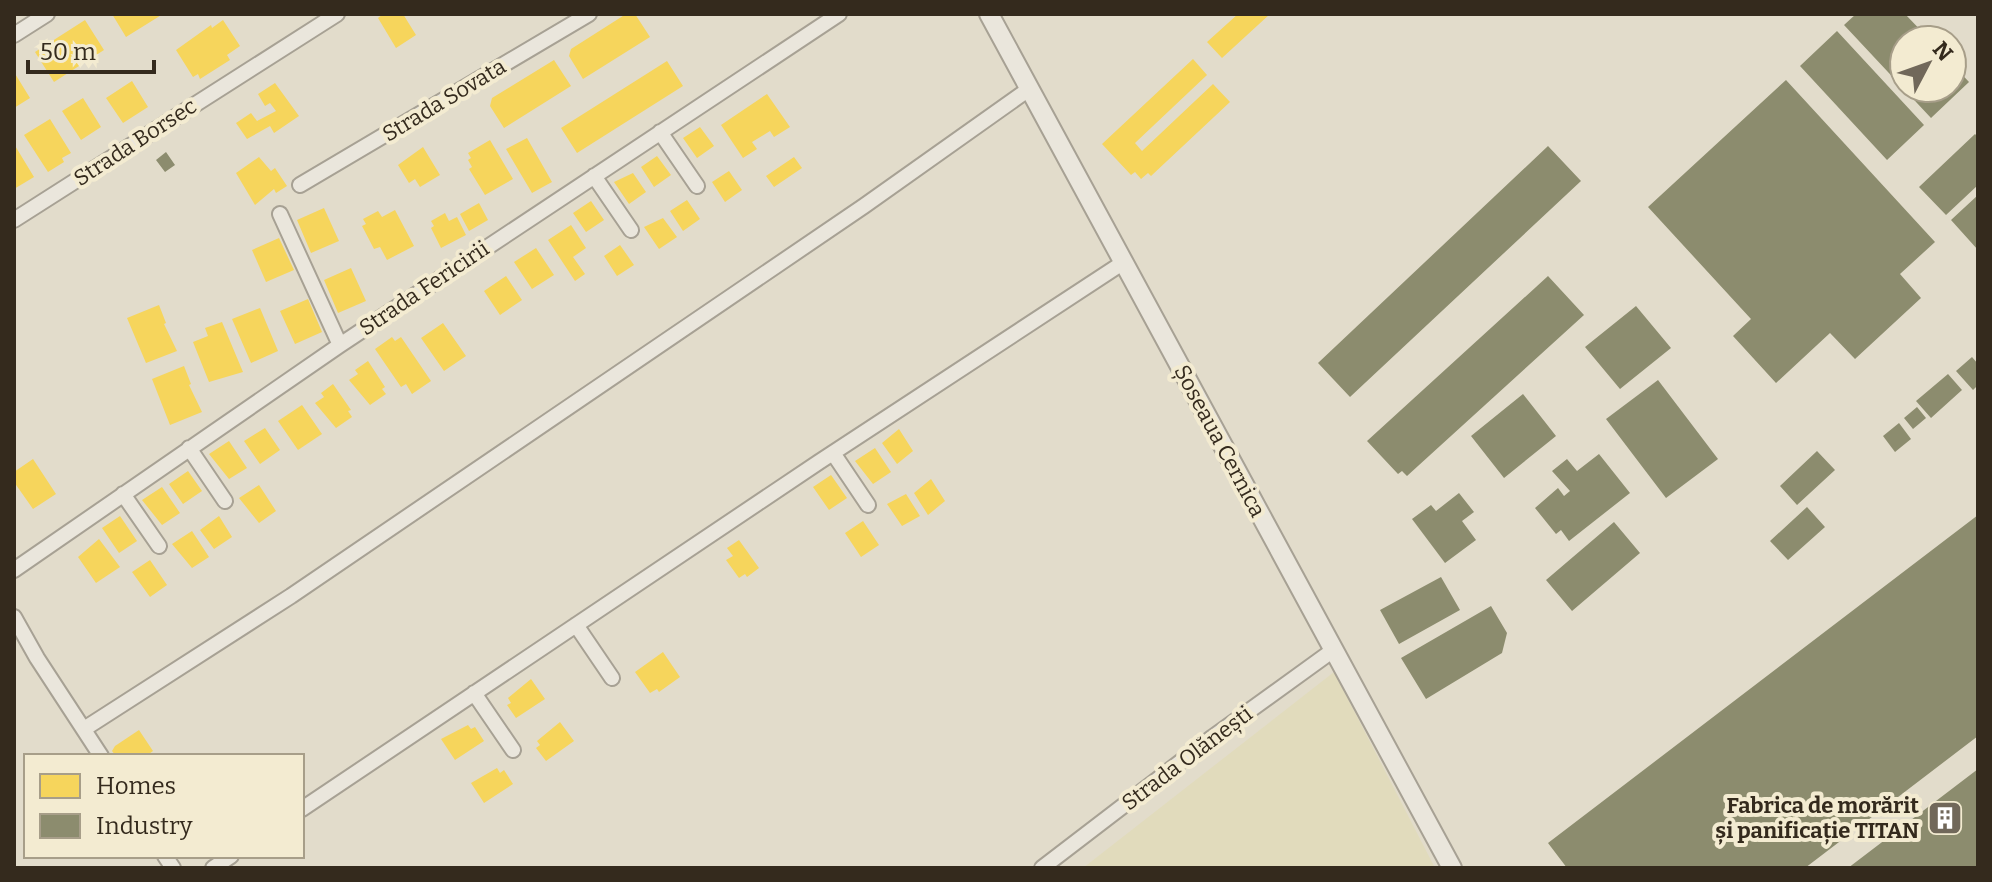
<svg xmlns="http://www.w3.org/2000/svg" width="1992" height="882" font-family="Bitter,serif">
	<rect width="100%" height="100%" fill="#e2dccb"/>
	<path fill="#e1dbbc" d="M1334 672 1435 868H1083Z"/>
	<path fill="#f6d55c" d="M112 14H163L126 37Z
		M383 14H403L416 35 396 48 378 18Z
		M626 14H635L650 37 583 79 569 56 571 49Z
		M1238 14H1270L1222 58 1207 42Z
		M85 20 104 50 54 82 35 52Z
		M223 20 240 46 227 55 230 60 200 79 198 74 193 77 176 50 211 25 212 28Z
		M1193 59 1207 75 1135 143 1142 151 1213 84 1230 102 1151 176 1148 173 1141 179 1135 172 1131 175 1102 144Z
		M554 60 571 86 504 128 490 106 492 98Z
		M667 61 683 86 577 153 561 128Z
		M14 72 30 98 14 108Z
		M132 81 148 107 123 123 106 98Z
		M275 83 299 116 274 133 270 126 247 139 236 123 251 113 257 121 276 111 270 103 265 106 258 94Z
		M767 94 790 127 774 137 770 131 752 142 757 149 743 158 721 125Z
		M83 98 101 127 81 140 62 111Z
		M50 119 71 153 62 158 64 162 48 172 24 135Z
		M700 127 714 146 697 158 683 138Z
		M527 138 552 182 532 193 506 149Z
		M490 140 513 179 485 195 469 169 472 167 468 160 471 158 468 153Z
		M14 144 34 177 14 189Z
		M423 147 440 175 420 187 415 179 409 183 398 165Z
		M657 156 671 175 654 187 641 167Z
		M259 157 271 171 275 168 287 186 276 193 274 189 255 205 236 173Z
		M794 157 802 168 774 187 766 176Z
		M729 171 742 190 725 202 712 182Z
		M633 173 646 192 629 204 614 182Z
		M687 200 700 219 683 231 670 211Z
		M591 201 604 220 586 232 573 213Z
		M479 203 488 220 469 231 460 214Z
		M324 208 339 241 311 253 297 220Z
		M395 210 414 246 387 260 380 247 374 249 362 226 366 224 363 219 378 211 382 217Z
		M445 213 449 221 457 217 466 235 441 248 431 228 434 226 431 221Z
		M663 218 677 237 659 249 644 227Z
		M571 225 586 248 573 257 585 274 575 281 548 240Z
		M279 238 294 270 266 282 252 250Z
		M620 245 634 265 617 276 604 256Z
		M536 248 554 275 532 289 514 262Z
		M351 268 366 301 338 313 324 280Z
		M506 276 522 300 500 315 484 291Z
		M308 299 322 332 295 344 280 311Z
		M159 305 166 323 164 324 177 351 146 363 127 318Z
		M260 308 278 351 251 363 232 319Z
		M222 322 243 372 209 382 193 342 208 336 205 328Z
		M443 323 466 356 444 371 421 338Z
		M392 337 395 341 401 337 431 381 412 394 406 384 401 387 375 349Z
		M368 361 385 387 382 389 386 394 370 405 349 380 358 374 355 370Z
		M184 366 191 384 189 385 202 412 170 425 152 379Z
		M333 384 351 410 348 411 352 417 336 428 315 403 324 397 321 393Z
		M302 405 322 434 298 450 278 421Z
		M265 428 280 450 260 464 244 441Z
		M899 429 913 451 897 464 882 443Z
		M229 441 247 468 229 479 209 454Z
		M875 448 891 472 873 484 855 461Z
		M33 459 56 494 33 509 14 482V472Z
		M188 471 202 491 183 504 169 484Z
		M831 475 847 498 829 510 813 487Z
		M931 479 945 501 928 515 914 493Z
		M259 485 276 511 259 523 239 498Z
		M162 487 180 513 162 525 142 500Z
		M906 494 920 516 902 526 887 504Z
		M120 516 137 541 119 553 102 528Z
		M219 516 232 537 214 549 200 530Z
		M863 521 879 545 861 557 845 533Z
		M192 531 209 557 192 568 172 544Z
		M99 539 120 567 96 583 78 557Z
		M739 540 759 568 747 577 745 574 739 578 726 560 733 556 727 548Z
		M150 560 167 585 150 597 132 572Z
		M663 652 680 677 659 692 657 689 650 693 635 672Z
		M531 679 545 699 516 718 507 705 511 703 508 698Z
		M560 722 574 741 546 761 536 748 540 745 537 741Z
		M468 725 471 729 475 727 484 741 455 760 441 739Z
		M139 730 153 751 146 756H116L112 751 115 746Z
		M497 768 500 773 504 770 513 784 484 803 471 783Z"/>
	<path fill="#8c8c6e" d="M1856 14H1905L1930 40H1904V88H1952V64L1969 82 1931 118 1844 25Z
		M1837 31 1924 125 1887 160 1800 66Z
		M1786 80 1935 242 1900 274 1921 298 1855 359 1830 333 1776 383 1733 336 1751 319 1648 207Z
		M1975 134 1978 137V185L1946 215 1919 187Z
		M1548 146 1581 181 1350 397 1318 363Z
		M166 152 175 165 165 172 156 160Z
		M1978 195V250L1951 220Z
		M1548 276 1584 315 1407 476 1402 471 1398 474 1367 441Z
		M1636 306 1671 348 1620 389 1585 347Z
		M1972 357 1978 364V385L1973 390 1956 371Z
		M1948 374 1962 390 1931 418 1916 401Z
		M1658 380 1718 459 1666 498 1606 419Z
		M1523 394 1556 436 1504 478 1471 436Z
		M1917 407 1926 418 1913 429 1904 418Z
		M1899 423 1911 439 1895 452 1883 436Z
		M1817 451 1835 470 1797 505 1780 486Z
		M1599 454 1630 493 1569 541 1561 530 1556 534 1535 508 1558 488 1564 496 1570 491 1552 471 1567 459 1577 471Z
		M1459 493 1474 512 1462 521 1476 540 1445 563 1412 519 1431 505 1436 511Z
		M1807 507 1825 527 1788 560 1770 541Z
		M1978 515V736L1805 868H1567L1548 843Z
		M1614 522 1640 553 1572 611 1546 580Z
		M1441 577 1460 610 1399 644 1380 610Z
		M1491 606 1507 633 1502 653 1426 699 1401 658Z
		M1978 769V868H1848Z"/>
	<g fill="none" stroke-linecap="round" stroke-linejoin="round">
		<g stroke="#a7a194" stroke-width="18">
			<path id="minor" d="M14 35 47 14
				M660 132 697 186
				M594 176 631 230
				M300 185 589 14
				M280 214 340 345
				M14 220 337 14
				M189 448 225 501
				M833 453 868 505
				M123 494 159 546
				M14 570 340 345 839 14
				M14 617 37 658 101 756
				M576 625 612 678
				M474 693 513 750
				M84 729 291 596 864 206 1029 89
				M302 809 819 462 1124 262
				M165 856 173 868
				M213 868 231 856
				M1042 868 1213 737 1332 651"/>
		</g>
		<g stroke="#a7a194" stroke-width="22">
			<path id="tertiary" d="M989 14 1452 868"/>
		</g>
		<use href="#minor" stroke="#eae6dc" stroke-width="14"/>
		<use href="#tertiary" stroke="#eae6dc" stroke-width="18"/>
	</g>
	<defs>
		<g id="building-square" transform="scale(1.8)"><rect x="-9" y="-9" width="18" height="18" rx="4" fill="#71685a" stroke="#f3ebd1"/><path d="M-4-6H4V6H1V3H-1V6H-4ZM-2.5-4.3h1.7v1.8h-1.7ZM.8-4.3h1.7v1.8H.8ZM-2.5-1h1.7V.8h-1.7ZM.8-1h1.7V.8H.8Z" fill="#fff"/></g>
	</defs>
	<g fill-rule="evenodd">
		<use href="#building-square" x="1945" y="818"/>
	</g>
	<g text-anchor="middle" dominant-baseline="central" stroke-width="8" stroke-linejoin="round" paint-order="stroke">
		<g font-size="22" fill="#342a1d" stroke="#f3ebd1">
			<text transform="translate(444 100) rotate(-31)">Strada Sovata</text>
			<text transform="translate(135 142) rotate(-33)">Strada Borsec</text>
			<text transform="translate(424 288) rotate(-34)">Strada Fericirii</text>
			<text transform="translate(1220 441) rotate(62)">Șoseaua Cernica</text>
			<text transform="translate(1187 758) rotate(-37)">Strada Olănești</text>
		</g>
		<g font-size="22" font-weight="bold" fill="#342a1d" stroke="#f3ebd1" text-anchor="end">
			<text x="1919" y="805">Fabrica de morărit<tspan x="1919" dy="25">și panificație TITAN</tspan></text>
		</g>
	</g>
	<rect width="1992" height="882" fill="none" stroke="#342a1d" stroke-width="32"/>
	<rect x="24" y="754" width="280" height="104" fill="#f3ebd1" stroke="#a79e89" stroke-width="2"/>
	<rect x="40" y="774" width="40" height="24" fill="#f6d55c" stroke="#a79e89" stroke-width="2"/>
	<text x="96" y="794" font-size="24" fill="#342a1d">Homes</text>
	<rect x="40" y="814" width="40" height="24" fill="#8c8c6e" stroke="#a79e89" stroke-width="2"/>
	<text x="96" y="834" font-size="24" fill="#342a1d">Industry</text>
	<g transform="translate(1928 64) rotate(49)"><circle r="38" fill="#f3ebd1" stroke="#a79e89" stroke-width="2"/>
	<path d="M0-6L14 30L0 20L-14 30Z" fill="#71685a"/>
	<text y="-12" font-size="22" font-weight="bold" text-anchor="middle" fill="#342a1d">N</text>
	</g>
	<path d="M28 60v12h126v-12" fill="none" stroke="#342a1d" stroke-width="4"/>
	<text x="40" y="60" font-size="24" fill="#342a1d" stroke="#f3ebd1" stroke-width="6" paint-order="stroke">50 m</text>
</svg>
